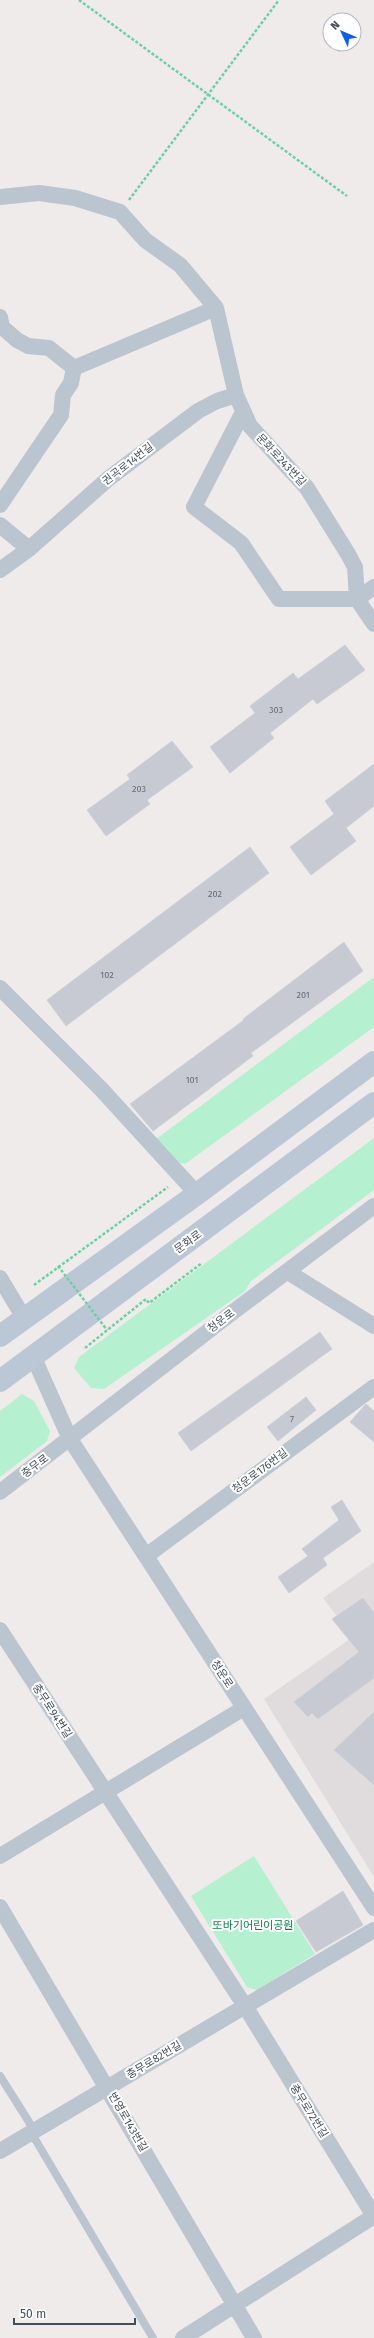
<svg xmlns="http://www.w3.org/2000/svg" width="374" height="2338" font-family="'Fira Sans','Noto Sans KR',sans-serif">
	<rect width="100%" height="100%" fill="#efebeb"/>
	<path fill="#e0dcdd" d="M374 1562V1877L264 1699 353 1637 323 1598Z"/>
	<path fill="#b5f0d0" d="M374 977V1027L185 1164 176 1162 156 1139Z
		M374 1138V1190L251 1281 245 1291 104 1389 91 1388 74 1368 79 1357Z
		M22 1394 34 1401 50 1431 47 1441 0 1477V1411Z
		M254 1856 315 1954 257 1990 247 1987 191 1896Z"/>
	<path fill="#c7cad2" stroke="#cfd1d8" d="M345 645 365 670 317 704 313 699 270 733 274 738 230 773 210 747 255 713 250 706 293 673 298 679Z
		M172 741 193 767 147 800 150 804 106 836 87 810 130 779 127 775Z
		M374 764V806L346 828 356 841 311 875 290 847 334 814 325 801Z
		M250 847 269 873 66 1026 47 1000Z
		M344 942 363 971 251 1053 253 1056 153 1131 130 1104 244 1020 243 1019Z
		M320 1332 332 1349 191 1451 178 1433Z
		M306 1397 316 1410 278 1441 267 1427Z
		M366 1404 374 1411V1442L350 1422Z
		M342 1500 361 1531 323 1558 327 1565 289 1593 278 1577 308 1556 302 1549 339 1520 331 1507Z
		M363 1598 374 1613V1678L318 1719 312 1713 308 1717 294 1702 359 1652 332 1619Z
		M374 1712V1785L334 1750Z
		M343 1891 363 1925 316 1952 296 1921Z"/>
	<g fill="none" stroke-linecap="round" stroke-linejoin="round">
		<path stroke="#6cd0a4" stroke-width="2.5" stroke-dasharray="3 2" stroke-linecap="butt" d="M79 0 347 196
			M129 200 279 0
			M34 1285 168 1187
			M85 1348 146 1299 149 1303 202 1263"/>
		<path stroke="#bbc5cf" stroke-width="8" d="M0 2076 29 2122 35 2139 153 2338"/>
		<path stroke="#bbc5cf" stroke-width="16" d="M0 197 39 193 75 198 120 212 145 240 180 265 216 308 236 395 250 426 307 488 348 554 355 567 357 599 374 624
			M0 317 2 327 17 340 28 346 49 348 74 368 71 383 63 395 61 415 0 505
			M74 368 216 308
			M243 412 194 507 241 543 279 599H357
			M0 525 29 549
			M0 570 29 549 108 479 198 411 217 401 236 395
			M357 599 374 587
			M0 988 101 1089 197 1194
			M288 1272 374 1326
			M0 1278 24 1318
			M33 1356 70 1439 374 1908
			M0 1492 229 1315 374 1206
			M146 1556 374 1387
			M0 1630 245 2006 374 2216
			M0 1856 244 1708
			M0 1907 254 2338
			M0 2151 374 1930
			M183 2338 374 2216"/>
		<path stroke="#bcc7d6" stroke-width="22" d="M0 1336 197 1194 374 1062
			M0 1381 374 1103"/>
		<path stroke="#6cd0a4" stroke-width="2.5" stroke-dasharray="3 2" stroke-linecap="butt" d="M58 1266 107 1330"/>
	</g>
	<g text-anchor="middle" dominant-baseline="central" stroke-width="4" stroke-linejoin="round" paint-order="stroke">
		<g font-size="9" fill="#646d78">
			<text x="276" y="710">303</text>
			<text x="139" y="789">203</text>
			<text x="215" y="894">202</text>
			<text x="107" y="975">102</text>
			<text x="303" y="995">201</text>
			<text x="192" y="1080">101</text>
			<text x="292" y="1419">7</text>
		</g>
		<g font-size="11" fill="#434e5a" stroke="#fff">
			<text transform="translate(281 460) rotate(47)">문화로243번길</text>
			<text transform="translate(128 464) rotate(-38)">권곡로14번길</text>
			<text transform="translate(188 1242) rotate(-36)">문화로</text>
			<text transform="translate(221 1321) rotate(-37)">청운로</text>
			<text transform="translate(35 1466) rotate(-37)">충무로</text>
			<text transform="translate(260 1471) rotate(-37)">청운로176번길</text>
			<text transform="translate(222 1674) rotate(57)">청운로</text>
			<text transform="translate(52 1711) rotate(57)">충무로94번길</text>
			<text transform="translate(154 2060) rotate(-31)">충무로82번길</text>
			<text transform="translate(309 2111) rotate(58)">충무로72번길</text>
			<text transform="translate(128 2122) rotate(60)">번영로143번길</text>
		</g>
		<g font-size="11" fill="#117e4e" stroke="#fff">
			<text x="253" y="1925">또바기어린이공원</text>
		</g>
	</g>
	<g transform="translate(342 32) rotate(314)"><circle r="19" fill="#ffffff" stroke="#b4b8bd"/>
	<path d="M0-3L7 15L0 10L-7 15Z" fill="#0f60e5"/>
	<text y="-6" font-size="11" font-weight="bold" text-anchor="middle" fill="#434e5a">N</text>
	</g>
	<path d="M14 2318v6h121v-6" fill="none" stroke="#434e5a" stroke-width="2"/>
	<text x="20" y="2318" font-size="12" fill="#434e5a" stroke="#ffffff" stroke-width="3" paint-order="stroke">50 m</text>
</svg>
